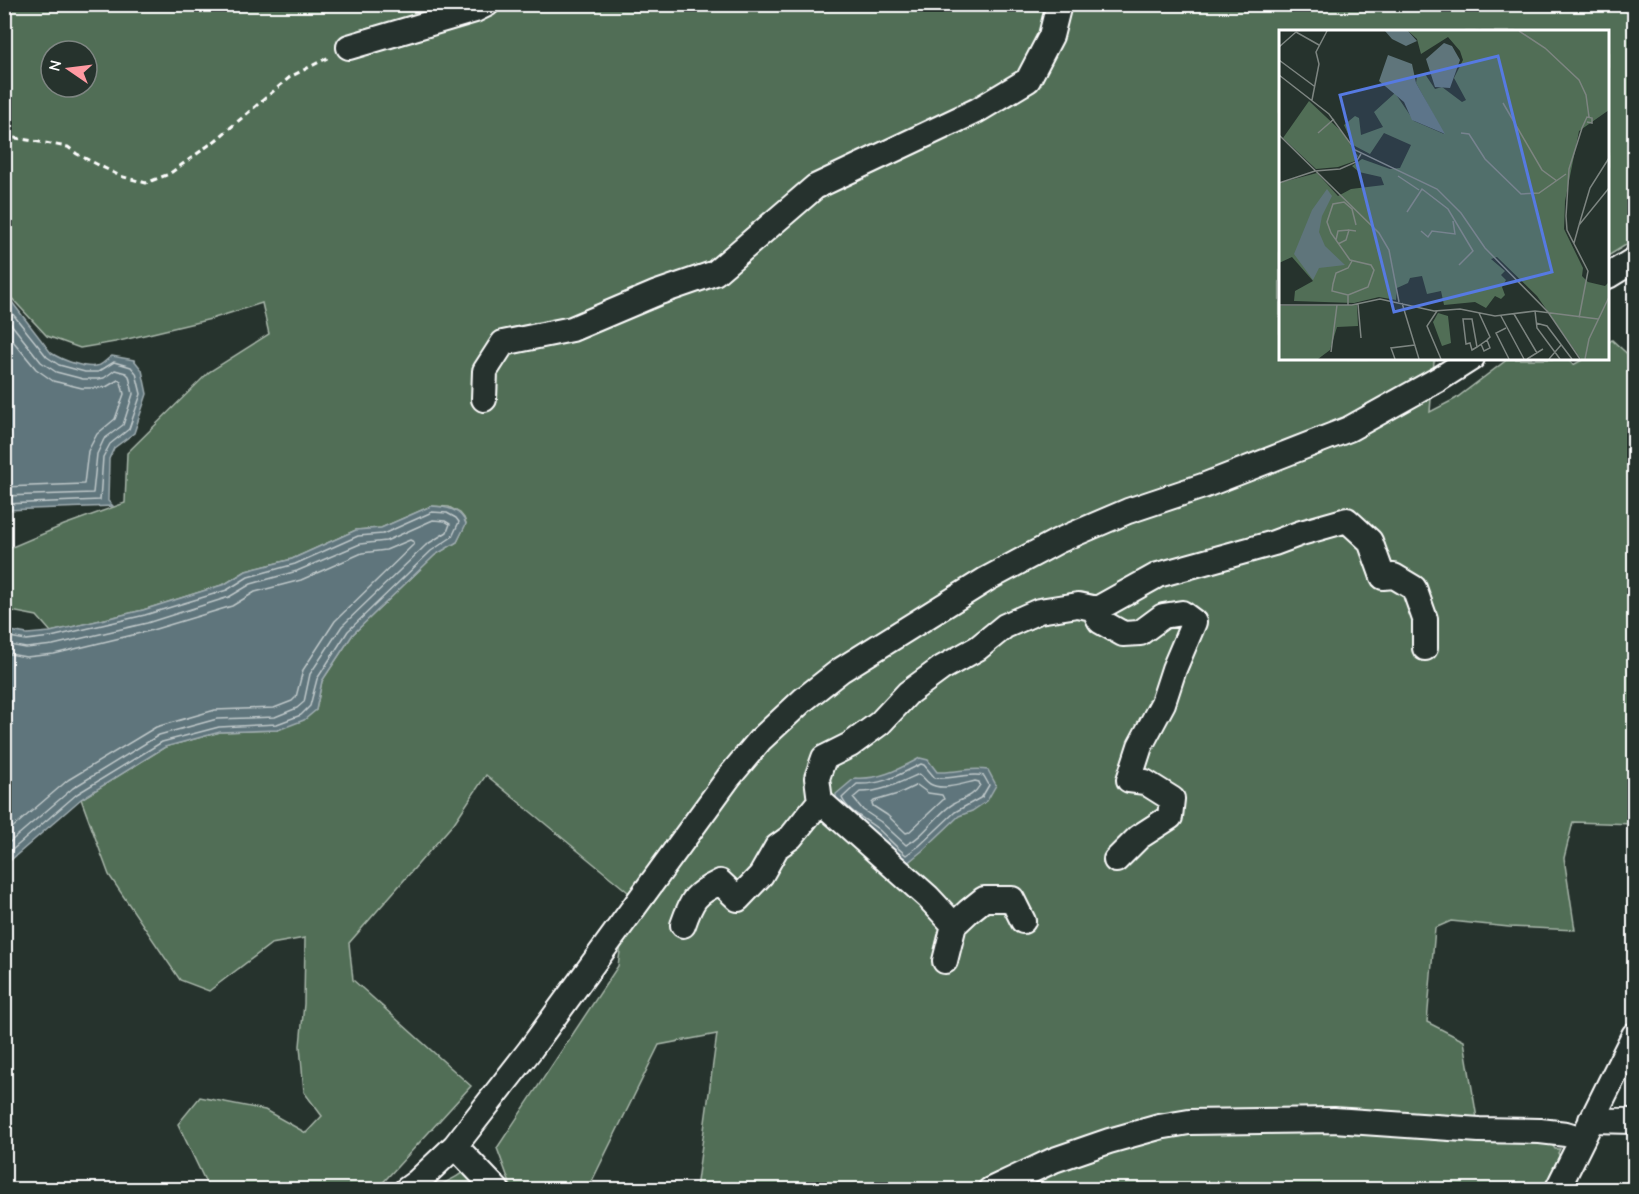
<svg xmlns="http://www.w3.org/2000/svg" width="1639" height="1194" font-family="'Comic Neue',sans-serif">
	<rect width="100%" height="100%" fill="#26332d"/>
	<filter id="ink" filterUnits="userSpaceOnUse"><feTurbulence type="fractalNoise" baseFrequency=".0167" numOctaves="2"/><feDisplacementMap in="SourceGraphic" scale="12" xChannelSelector="R" yChannelSelector="G"/><feConvolveMatrix kernelMatrix="1 2 1 2 8 2 1 2 1" color-interpolation-filters="sRGB"/></filter>
	<g filter="url(#ink)">
		<path fill="#516e56" stroke="#a8b6aa" stroke-width="1.5" fill-rule="evenodd" d="M5 5H1634V240L1608 256V32H1280V358L1439 359 1434 361 1430 412 1455 399 1508 359H1568L1573 365 1584 359 1608 358V343L1612 340 1634 360V824L1573 822 1564 858 1575 930 1509 927 1451 921 1435 928 1427 1022 1464 1041 1479 1130 1549 1140 1555 1149H1560L1558 1153 1561 1158 1545 1189H696L717 1034 659 1045 588 1189H512L497 1148 618 966 628 892 486 775 454 823 349 943 353 980 471 1086 377 1189H209L178 1124 200 1097 265 1110 306 1133 322 1116 304 1092 300 1046 304 1004 305 938 271 944 209 991 180 980 109 875 81 799 165 747 220 732 278 730 316 710 322 681 353 634 435 555 457 542 466 523 464 518 460 513 449 507 431 506 381 528 356 530 292 559 246 571 225 584 143 610 51 632 37 616 6 610 5 550 64 525 125 503 127 453 209 372 269 334 262 303 211 319 115 342 80 348 47 336 5 291ZM51 51H87V87H51Z
			M464 1171 481 1190H432C442 1182 455 1180 464 1171Z"/>
		<path fill="#5f757b" stroke="#9facb0" stroke-width="1.5" d="M5 293 51 353C62 360 87 370 100 365 104 363 108 358 112 356L134 360 142 370 147 394 134 433 114 448 109 459 108 501 113 506 5 510Z
			M431 506C445 507 461 508 466 524L457 542 435 555 353 634 322 681 316 710 304 720 278 730 220 732 165 747 81 799 5 865V630L27 634 50 632 143 610 225 584 246 571 292 559 356 530 381 528Z
			M920 758 928 760 937 772C956 773 969 767 988 770L996 785 987 801 972 811 959 816 922 851 906 864 836 803V794L855 778C880 780 899 769 920 758Z"/>
		<g fill="none" stroke-linecap="round" stroke-linejoin="round">
			<path stroke="#bfc8ca" stroke-width="1.5" d="M4 303 47 357 59 365 85 372H98L114 362 131 367 136 373 141 394 129 429 110 444 103 457 100 500 4 504
				M4 315 41 362 56 372 83 379H98L104 378 115 370 126 373 129 376 133 394 123 425 104 439 97 454 93 493 4 496
				M4 330 36 369 53 381 82 388H98L106 387 118 380 121 382 124 394 115 419 97 434 88 451 84 484 4 487
				M4 636 26 640 51 637 145 615 227 590 248 577 295 564 358 536 383 534 432 512 447 513 456 518 459 522 452 537 431 551 348 631 317 679 310 706 301 715 277 724 219 727 162 742 77 794 4 857
				M4 644 26 648 53 645 147 623 229 597 251 584 297 571 360 544 386 541 433 520 445 521 450 524 447 532 426 545 342 626 310 674 304 702 297 708 275 717 217 719 159 735 73 788 4 847
				M4 653 26 657 54 654 149 631 232 606 255 592 301 580 362 553 386 550 410 540 414 542 413 545 335 621 303 670 296 697 292 701 274 708 215 710 156 727 68 780 4 835
				M921 764 924 765 935 778C952 780 968 772 984 776L989 785 982 797 955 812 919 846 906 855C896 847 887 837 878 829 866 819 848 812 842 798L857 784C883 785 898 775 921 764Z
				M919 774C923 776 925 781 930 784 942 791 962 784 975 781L979 782 980 785C974 796 964 798 953 804 936 814 925 836 906 845L881 822 863 810 853 798 860 792C882 792 899 783 919 774Z
				M917 785 928 793 942 795 944 799 909 832 906 833 887 815 873 806 872 803 874 801 898 794Z"/>
			<g stroke="#fff" stroke-width="28">
				<path id="minor" d="M349 47 475 10 487 4
					M1608 276 1634 260
					M484 399 485 371 503 343 572 329 657 293 715 273 815 187 978 110 1028 80 1051 36 1059 4
					M1096 613 1100 621 1123 634 1140 633 1163 616 1182 613 1194 622 1174 669 1163 703 1140 746 1129 780 1145 782 1172 799 1170 817 1139 837 1116 860
					M683 925C692 899 695 894 720 882L738 899 761 875 777 847 791 837 820 801
					M954 925 928 897 820 801 817 778 824 758 850 745 880 723 908 693 942 668 978 648 1005 626 1039 611 1078 605 1097 609 1158 575 1274 543 1301 533 1347 520 1370 541 1383 577 1394 576 1414 588 1425 619V648
					M945 961 954 925 969 911 984 899H1012L1023 921
					M1591 1120 1634 1121
					M455 1146 497 1190
					M406 1190 417 1182 455 1146 530 1050 729 777 760 740 803 700 841 670 987 579 1058 541 1128 511 1203 486 1349 429 1439 379 1472 358
					M990 1190 1054 1160 1109 1141 1159 1127 1189 1122 1334 1120 1479 1130 1540 1131 1566 1134 1582 1139
					M1557 1190 1634 1035"/>
			</g>
			<path stroke="#fff" stroke-width="3" stroke-dasharray="6 4.5" stroke-linecap="butt" d="M4 140 16 138 68 147 77 154 120 176 146 183 169 174 216 140 290 77 331 56"/>
			<use href="#minor" stroke="#26332d" stroke-width="24"/>
		</g>
	</g>
	<g transform="translate(1279 30)">
		<rect width="330" height="330" fill="#26332d"/>
		<path d="M129 1H330V80L300 101 286 171 285 199 304 238 303 246 309 252 326 256 330 252V329H302L258 266 218 227 212 229 226 241 222 245 227 250 223 257 226 265 222 269 216 266 207 278 196 272 165 275 162 261 148 264 143 246 131 248 129 253 118 258 117 270 100 267 75 273 15 271 16 261 34 251 13 227 0 233V153L38 143 59 166 72 159 105 155 102 147 80 142 73 136 83 129 111 139 121 138 132 115 105 103 91 124 74 115 65 95 76 86 80 88 82 105 104 97 95 82 116 63 135 91 165 104 137 53 138 47 146 44 156 59 163 57 183 72 187 70 175 48 184 30 181 21 169 7 142 24 138 9ZM30 71 62 101 79 126 76 131 59 137 37 139 4 108ZM78 275 79 296 58 297 51 320 39 329H0V276ZM159 283 169 286 172 313 163 316 154 292Z" fill="#516e56"/>
		<path d="M106 1H129L138 11 127 16 113 9ZM165 13 173 16 181 30 171 58 156 57 147 29ZM109 25 133 34 137 53 166 104 133 90 125 72 100 51ZM48 159 53 166 43 186 40 202 46 216 66 235 40 238 34 250 15 224 33 180Z" fill="#5f757b"/>
		<path fill="none" stroke="#7d8581" stroke-width="1.5" d="M240 1 266 18 300 50 307 65 310 87M17 2 40 15M0 17 17 2M0 30 35 56M0 45 50 84 76 120 158 159 182 183 206 218 269 282 301 329M33 70 40 34 37 22 48 1M224 73 263 140 278 151M39 103 55 89M182 103 190 104 206 129 242 164 260 163 287 144M0 105 100 203 110 220 120 272M119 146 140 160M0 153 36 141 61 139 77 132 82 124M128 182 143 159 169 179 194 221 180 235M300 195 311 158 330 128M142 201 149 207 153 201 176 204 174 191M57 210 59 201 70 200M295 213 300 195 330 158M59 214 67 210 70 200 77 201M69 265 53 261 54 254 57 243 69 238 73 231M123 273 140 329M79 274 82 308M0 275H73L101 269 155 281 181 279 216 286 256 281 319 289M69 275V265L89 257 95 240 92 235 71 230 52 203 48 192 54 174 65 172 73 179 77 195M158 281 148 296 162 329M256 281 258 298 281 329M235 284 258 323M222 286 245 329M300 288 309 241 288 200 287 186 290 139 303 98 308 87 313 88V93L308 92M257 293 268 296 293 329M227 298 217 303 230 329M202 314 205 321 211 318 208 310M198 317 193 289H184L187 314 191 313 193 320 198 317 208 310 211 307 200 283M52 322 58 275M116 329 112 318 136 315M248 329 264 319M270 329 282 315M306 329 310 309 330 267"/>
		<path fill="#567ae2" fill-opacity="0.15" stroke="#567ae2" stroke-width="3" d="M219 26 273 242 115 282 61 65Z"/>
		<rect width="330" height="330" fill="none" stroke="#fff" stroke-width="3"/>
	</g>
	<rect width="1639" height="1194" fill="none" stroke="#26332d" stroke-width="24"/>
	<rect x="12" y="12" width="1615" height="1170" fill="none" stroke="#fff" stroke-width="2" filter="url(#ink)"/>
	<g transform="translate(69 69) rotate(284)"><circle r="28" fill="#26332d" stroke="#7d8581" stroke-width="1.5"/>
	<path d="M0-4.5L10 22L0 15L-10 22Z" fill="#ff9aa2"/>
	<text y="-9" font-size="16" font-weight="bold" text-anchor="middle" fill="#ffffff">N</text>
	</g>
</svg>
